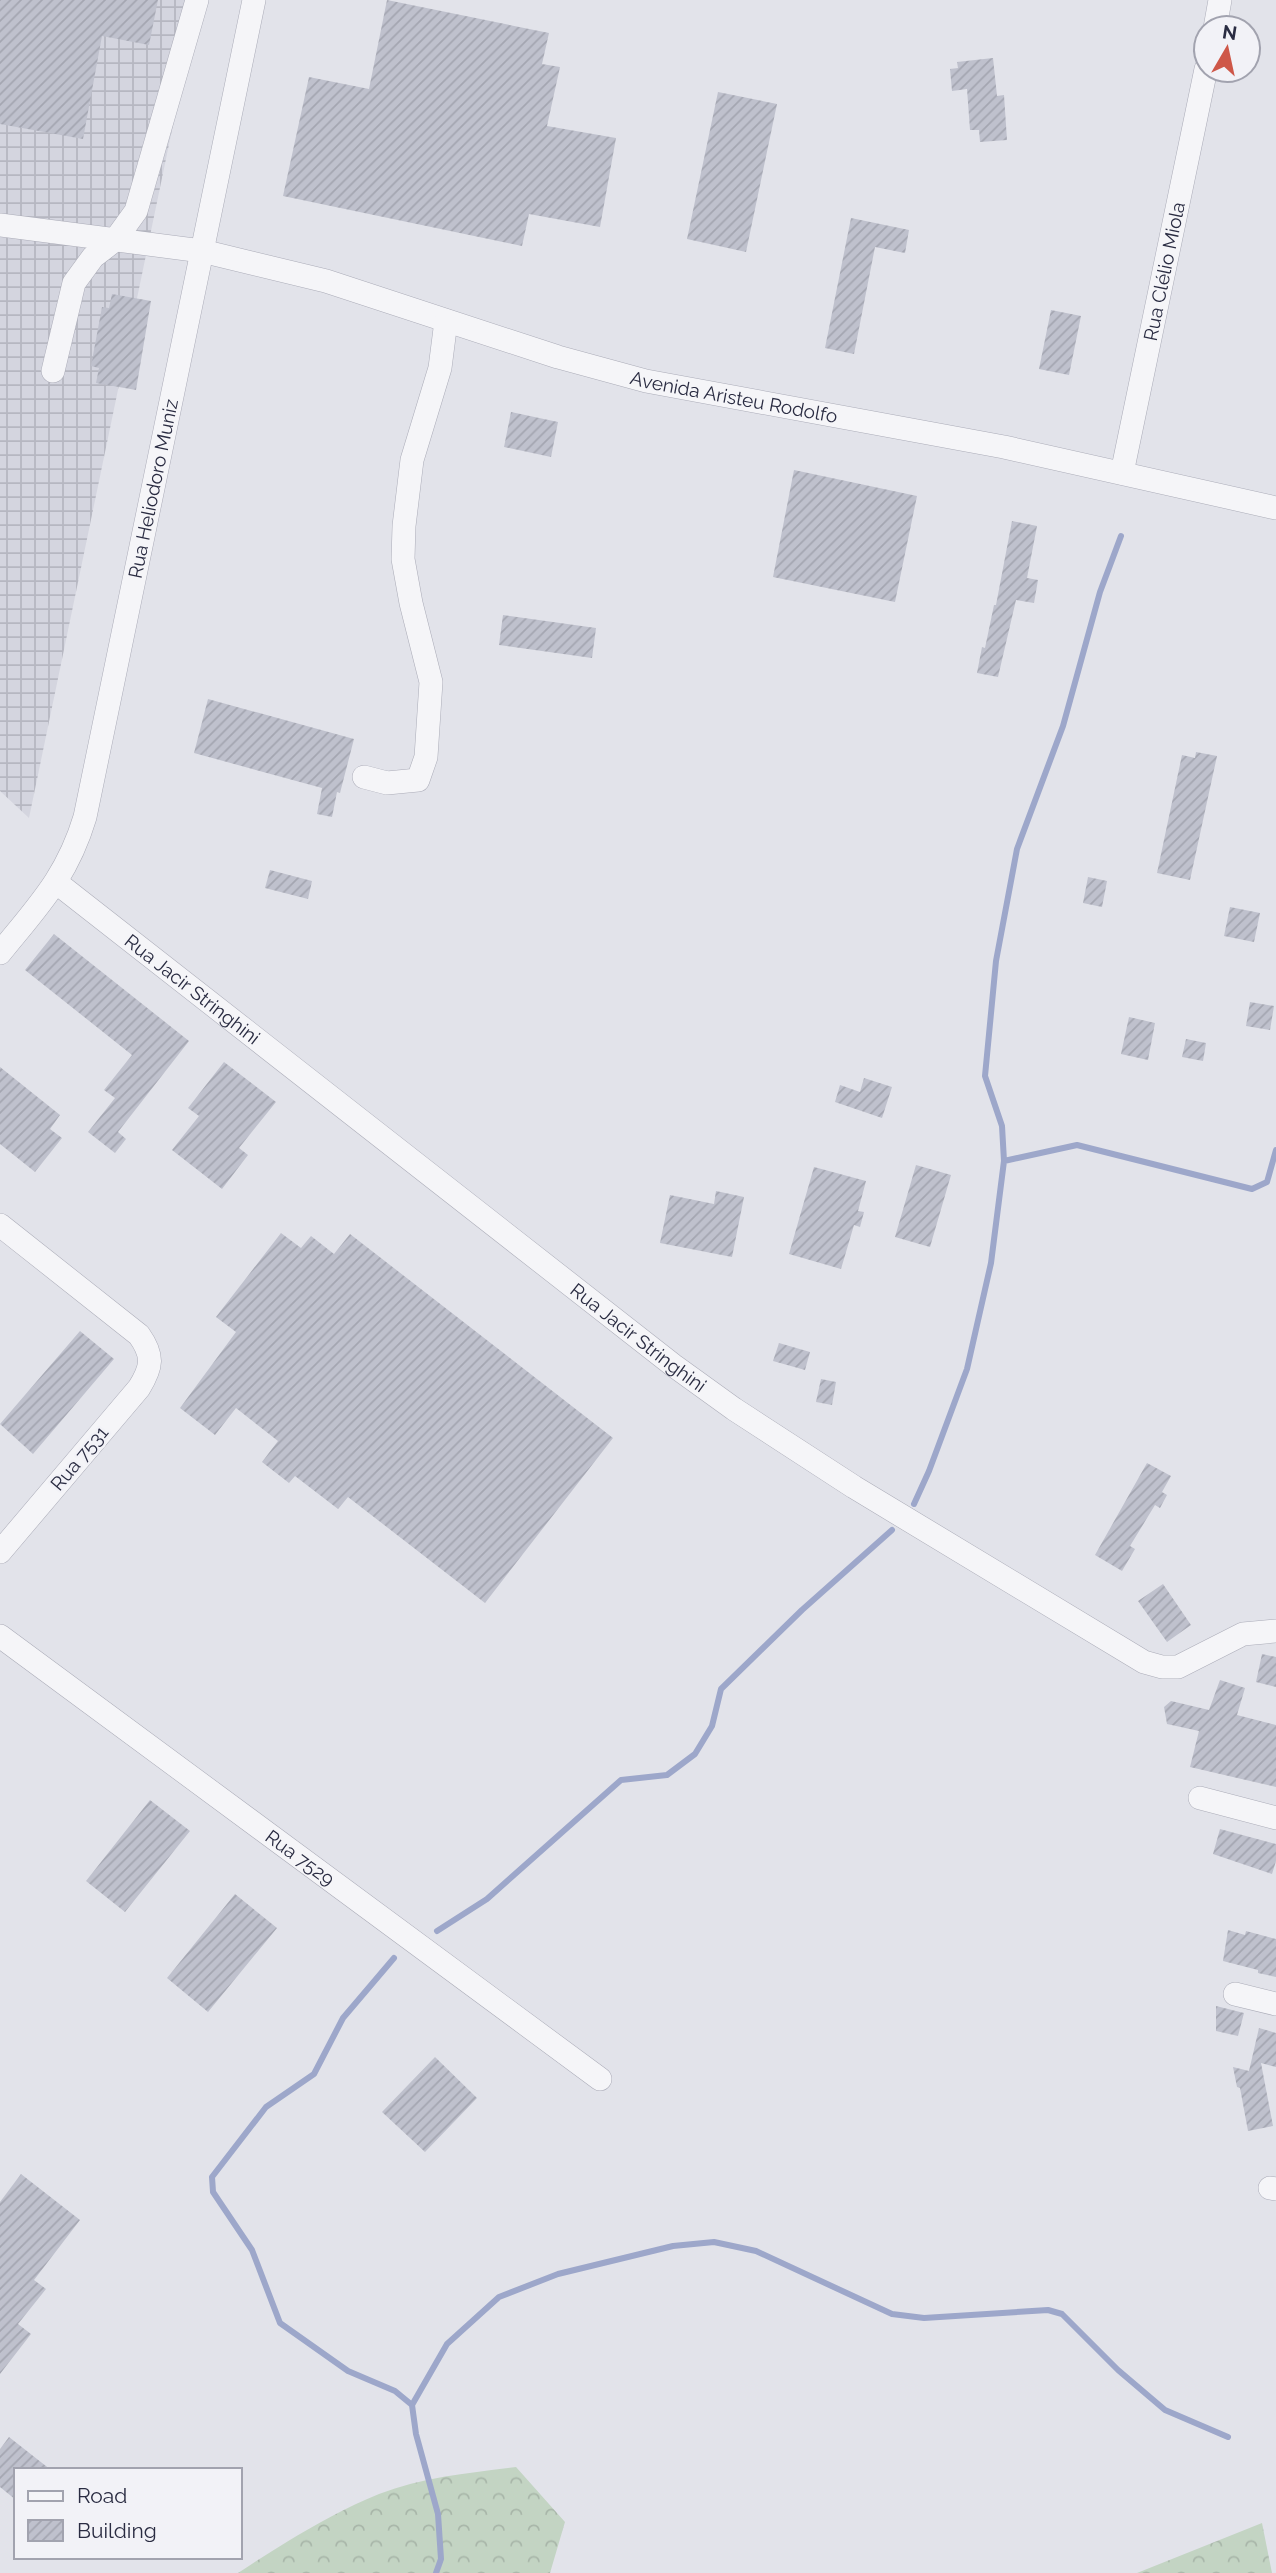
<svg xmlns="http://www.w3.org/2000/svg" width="1276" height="2573" font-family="Raleway,sans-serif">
	<defs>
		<pattern id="industrial-grid" width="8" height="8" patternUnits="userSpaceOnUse" patternTransform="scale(1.75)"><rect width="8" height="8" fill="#d4d5df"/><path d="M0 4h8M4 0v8" fill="none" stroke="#b6b7c1"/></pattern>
		<pattern id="forest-crowns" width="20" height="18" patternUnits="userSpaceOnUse" patternTransform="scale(1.75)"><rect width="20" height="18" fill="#c3d4c3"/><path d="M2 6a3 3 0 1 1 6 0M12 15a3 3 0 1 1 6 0" fill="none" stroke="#a8b6a9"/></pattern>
		<pattern id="building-hatch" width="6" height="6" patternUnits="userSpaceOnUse" patternTransform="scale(1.75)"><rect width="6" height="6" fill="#bfc1cd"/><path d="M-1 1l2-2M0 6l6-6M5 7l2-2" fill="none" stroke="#a4a6b1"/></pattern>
	</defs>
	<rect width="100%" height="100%" fill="#e2e3ea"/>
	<path fill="url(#industrial-grid)" d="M0 0H199L29 818 0 791Z"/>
	<path fill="url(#forest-crowns)" d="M516 2467 565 2522 550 2573H238C282 2544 330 2514 379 2494 423 2477 470 2473 516 2467Z
		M1262 2523 1272 2573H1137Z"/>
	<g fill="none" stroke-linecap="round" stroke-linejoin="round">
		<path stroke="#9da7ca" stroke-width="6" d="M1004 1161 1077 1145 1252 1189 1267 1182 1276 1150
			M914 1504 929 1471 967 1369 991 1263 1004 1161 1002 1126 985 1076 996 961 1017 849 1063 726 1100 592 1121 536
			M437 1931 487 1899 621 1780 667 1775 695 1754 712 1726 721 1689 802 1610 892 1530
			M394 1958 343 2018 314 2074 266 2107 212 2177 213 2192 252 2250 280 2323 348 2371 395 2391 412 2405
			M436 2573 441 2559 438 2514 416 2434 412 2405 447 2344 499 2297 558 2274 673 2246 714 2242 756 2251 892 2314 924 2318 1048 2310 1062 2314 1118 2370 1165 2410 1228 2437"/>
	</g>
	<path fill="url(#building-hatch)" d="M0 0H158L149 45 102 36 83 139 0 124Z
		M387 0 549 33 542 64 560 67 547 126 616 138 600 227 529 214 522 246 283 196 309 77 369 89Z
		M993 58 997 96 1004 95 1007 140 980 142 979 130H970L967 89 952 91 950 69 958 68 957 62Z
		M718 92 777 104 746 252 687 239Z
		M851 218 909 230 905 253 875 247 854 354 825 348Z
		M112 294 151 301 136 390 96 383 99 368 91 366 102 307 109 308Z
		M1051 310 1081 316 1069 375 1039 369Z
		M511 412 558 422 551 457 504 447Z
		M794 470 917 496 895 602 773 577Z
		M1012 521 1037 526 1027 578 1038 580 1034 603 1016 600 998 677 977 673 982 647 985 648 994 605H996Z
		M503 615 596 628 592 658 499 645Z
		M208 699 354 739 340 793 337 792 332 817 317 814 322 788 194 753Z
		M1196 752 1217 756 1190 880 1157 873 1182 755 1195 758Z
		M270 870 312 881 308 899 265 888Z
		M1088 877 1107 881 1102 907 1083 903Z
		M1230 907 1260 913 1254 942 1224 936Z
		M54 934 189 1041 118 1132 126 1139 115 1153 88 1132 115 1098 104 1090 132 1055 25 970Z
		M1250 1002 1274 1006 1270 1030 1246 1026Z
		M1129 1017 1155 1023 1148 1060 1121 1054Z
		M1186 1039 1206 1043 1203 1061 1182 1057Z
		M224 1062 276 1102 239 1148 248 1155 222 1189 172 1150 199 1116 188 1108Z
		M0 1067 60 1115 50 1129 62 1138 35 1172 0 1144Z
		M864 1078 892 1087 882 1118 835 1102 840 1085 860 1092Z
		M916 1165 951 1175 930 1247 895 1237Z
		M814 1167 866 1181 858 1211 864 1212 860 1227 854 1225 841 1269 789 1254Z
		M716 1191 744 1197 732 1257 660 1243 670 1195 714 1204Z
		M281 1233 301 1248 311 1236 334 1254 350 1234 613 1438 485 1603 348 1497 338 1509 295 1476 289 1483 262 1462 278 1441 236 1408 215 1435 180 1408 236 1332 216 1317Z
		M80 1331 114 1359 33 1454 0 1424Z
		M779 1343 810 1352 805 1370 773 1361Z
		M821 1379 836 1382 832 1405 816 1402Z
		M1147 1463 1171 1476 1162 1492 1167 1495 1160 1508 1155 1505 1130 1546 1135 1549 1122 1571 1095 1555Z
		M1163 1584 1191 1625 1167 1642 1138 1601Z
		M1262 1654 1276 1657V1687L1256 1682Z
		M1220 1680 1245 1688 1237 1715 1276 1725V1787L1190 1767 1199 1731 1167 1724 1164 1707 1171 1701 1209 1710Z
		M150 1800 190 1831 125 1912 86 1881Z
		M1220 1829 1276 1844V1861L1272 1874 1213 1854Z
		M235 1894 277 1928 208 2012 167 1978Z
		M1228 1930 1245 1935 1246 1931 1276 1939V1977L1258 1973V1970L1223 1961Z
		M1216 2006 1244 2013 1238 2036 1216 2031Z
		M1259 2028 1276 2033V2067L1261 2063 1273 2126 1248 2131 1240 2088 1237 2087 1233 2067 1249 2071Z
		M435 2057 477 2098 425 2152 382 2112Z
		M21 2174 80 2220 34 2280 46 2289 18 2324 31 2334 0 2374V2202Z
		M9 2437 51 2470H16V2500L0 2487V2449Z"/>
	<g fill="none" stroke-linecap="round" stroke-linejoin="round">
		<g stroke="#abacb8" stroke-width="24">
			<g id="minor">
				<path d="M1215 28 1220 0"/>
				<path id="s1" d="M0 225 202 251 326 281 558 357 646 381 1004 447 1276 508"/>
				<path d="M53 371 74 283 93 257 115 240 136 211 197 0"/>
				<path id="s2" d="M1122 473 1206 69"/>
				<path d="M364 777 387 783 418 780 426 757 431 682 411 603 403 559 404 526 412 460 440 368 446 321"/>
				<path id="s3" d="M57 883 673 1365 734 1409 854 1487 1144 1662 1162 1667H1178L1243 1634 1276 1631"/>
				<path id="s4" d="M0 953C38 906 67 877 85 817L254 0"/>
				<path d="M0 1225 139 1335C154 1356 152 1367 139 1388L0 1552"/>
				<path id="s5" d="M0 1636 600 2079"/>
				<path d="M1200 1798 1276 1818"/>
				<path d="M1235 1994 1276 2004"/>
				<path d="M1270 2188 1276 2189"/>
			</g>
		</g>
		<use href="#minor" stroke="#f5f5f8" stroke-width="23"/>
	</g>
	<g text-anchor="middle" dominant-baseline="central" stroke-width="5" stroke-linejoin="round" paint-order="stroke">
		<g font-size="19" fill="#2a2c42" stroke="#f2f2f7">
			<text stroke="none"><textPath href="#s2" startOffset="206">Rua Clélio Miola</textPath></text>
			<text stroke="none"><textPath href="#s1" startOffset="756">Avenida Aristeu Rodolfo</textPath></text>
			<text stroke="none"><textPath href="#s4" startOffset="497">Rua Heliodoro Muniz</textPath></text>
			<text stroke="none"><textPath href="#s3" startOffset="172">Rua Jacir Stringhini</textPath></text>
			<text stroke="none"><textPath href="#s3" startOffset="738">Rua Jacir Stringhini</textPath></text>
			<text transform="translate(79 1458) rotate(-50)">Rua 7531</text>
			<text stroke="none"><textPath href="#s5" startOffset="373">Rua 7529</textPath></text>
		</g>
	</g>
	<rect x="14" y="2468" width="228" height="91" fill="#f2f2f7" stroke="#a2a3af" stroke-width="2"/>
	<rect x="28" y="2491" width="35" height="10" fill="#f5f5f8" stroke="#a2a3af" stroke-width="2"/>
	<text x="77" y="2503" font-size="21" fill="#2a2c42">Road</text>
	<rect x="28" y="2520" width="35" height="21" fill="url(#building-hatch)" stroke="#a2a3af" stroke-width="2"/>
	<text x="77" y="2538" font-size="21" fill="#2a2c42">Building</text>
	<g transform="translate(1227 49) rotate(9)"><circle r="33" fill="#f2f2f7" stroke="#a2a3af" stroke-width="2"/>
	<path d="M0-5L12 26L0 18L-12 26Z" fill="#ce5748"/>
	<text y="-10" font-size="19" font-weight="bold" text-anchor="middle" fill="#2a2c42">N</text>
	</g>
</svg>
